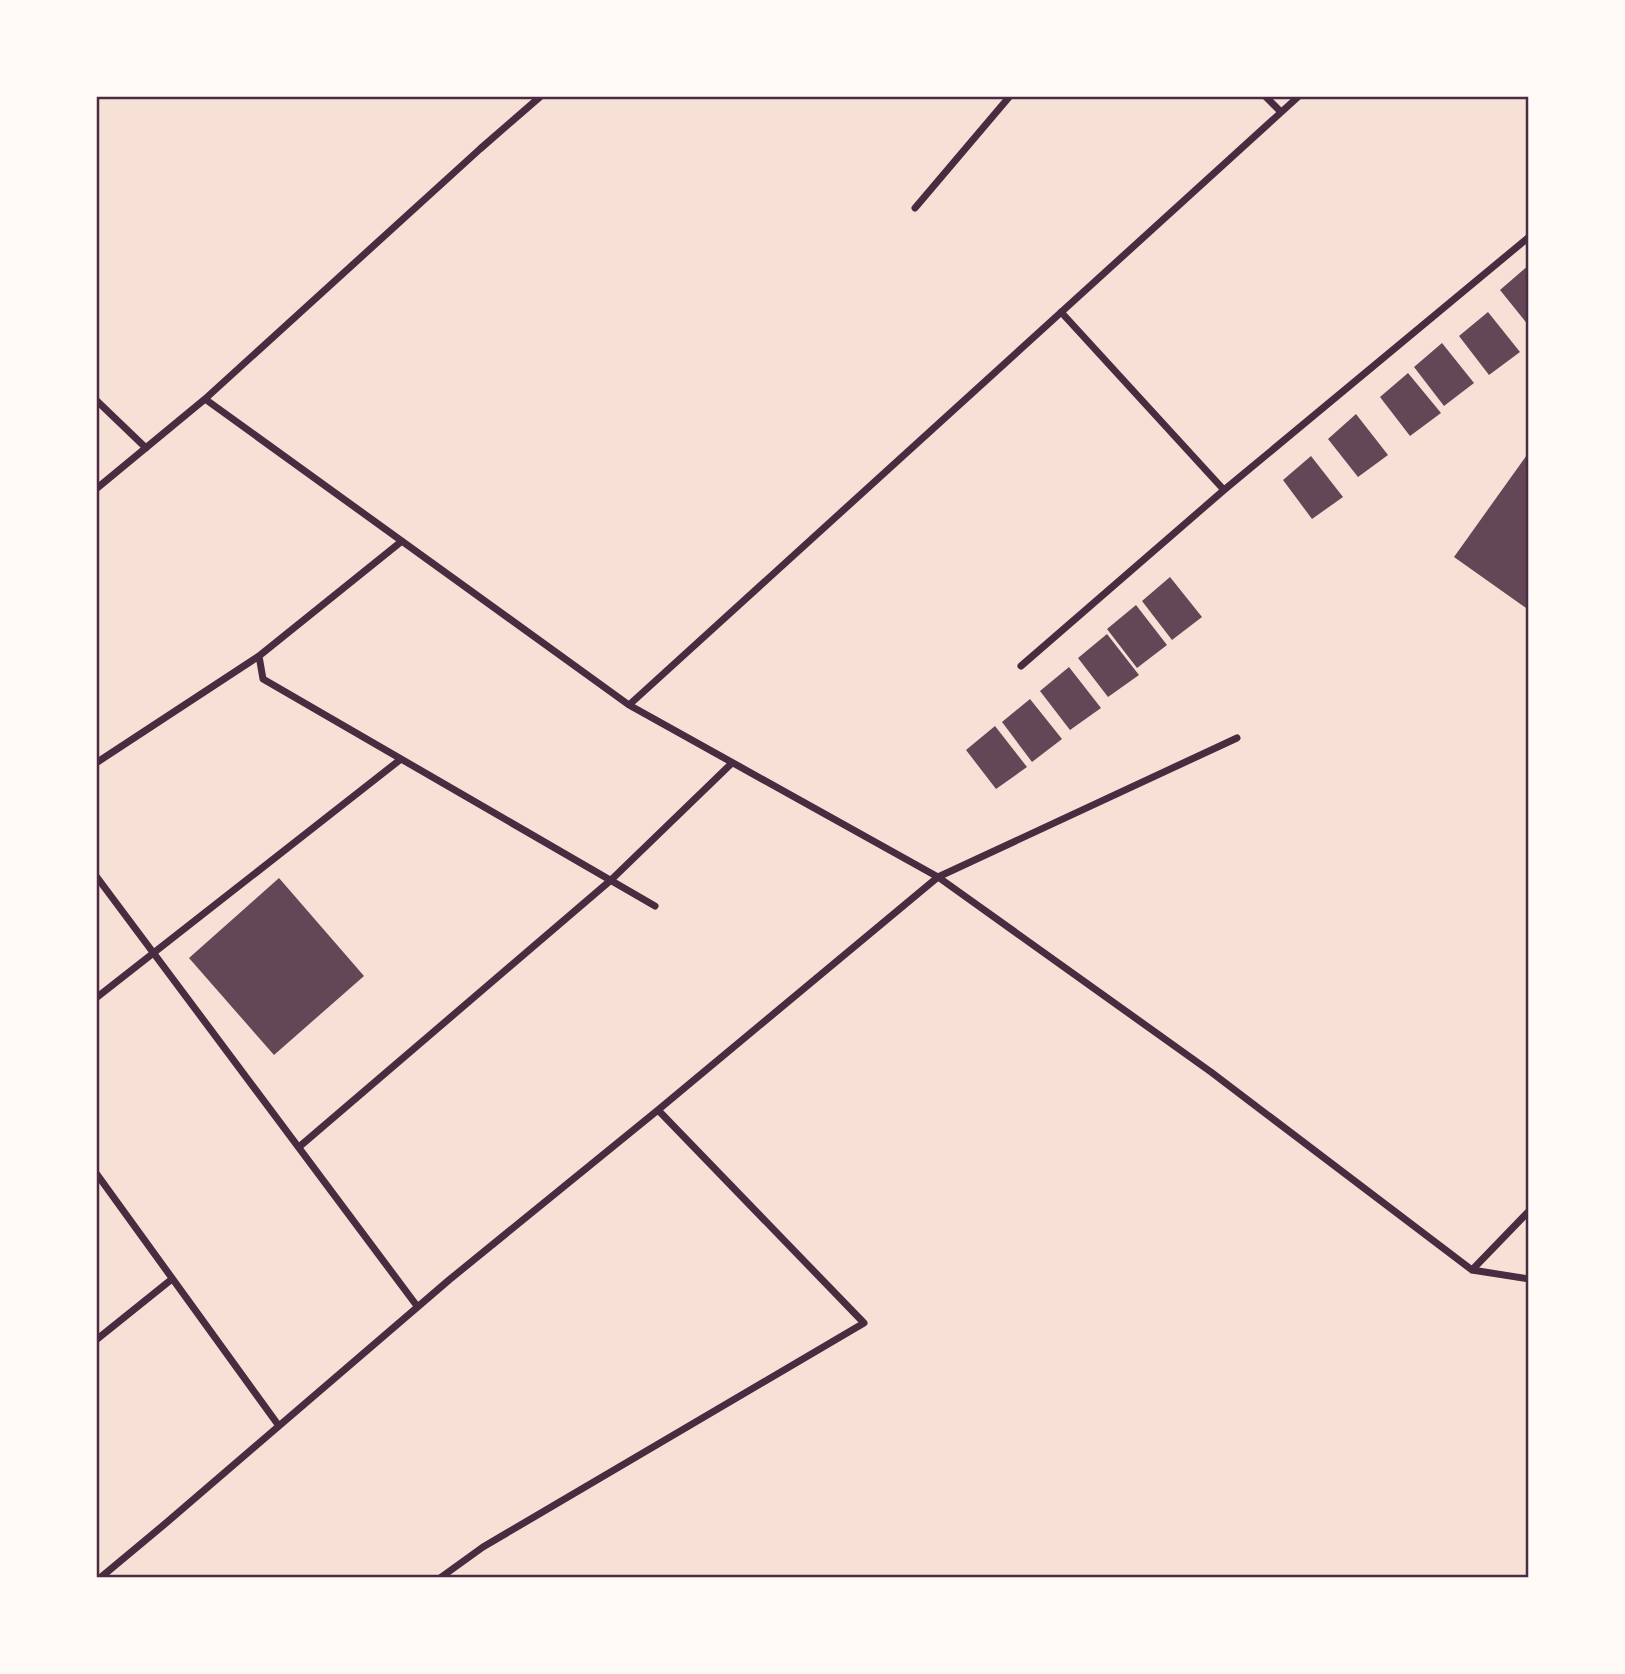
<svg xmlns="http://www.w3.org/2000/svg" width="1625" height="1674" font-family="Rubik,sans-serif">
	<rect width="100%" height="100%" fill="#f7e1d7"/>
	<path fill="#644757" d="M1529 265V326L1500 290Z
		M1488 312 1520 352 1489 375 1459 336Z
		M1442 343 1474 383 1444 406 1414 367Z
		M1408 373 1441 413 1410 436 1380 397Z
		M1356 414 1388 455 1358 477 1328 439Z
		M1529 452V610L1454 557Z
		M1311 456 1343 497 1312 519 1283 480Z
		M1170 577 1202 617 1172 640 1142 601Z
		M1136 605 1167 645 1137 668 1107 629Z
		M1107 634 1139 675 1108 697 1078 658Z
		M1069 667 1101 708 1070 730 1040 691Z
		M1030 699 1062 739 1032 762 1002 722Z
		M995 726 1027 767 996 789 966 750Z
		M279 878 364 976 274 1055 189 958Z"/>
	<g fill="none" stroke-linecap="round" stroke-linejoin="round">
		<path stroke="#4a2c40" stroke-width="7" d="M541 96 480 149 205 399 629 705
			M1265 96 1281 112
			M1299 96 629 705 938 877 1211 1072 1472 1270 1529 1279
			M915 208 1010 96
			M1061 312 1224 490 1529 237
			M96 400 146 448
			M96 489 205 399
			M402 541 259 656 263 679 655 906
			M1021 666 1224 490
			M96 763 259 656
			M96 876 417 1306
			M96 998 401 759
			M299 1147 611 880 732 763
			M96 1173 279 1426
			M1472 1270 1529 1211
			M96 1340 172 1279
			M100 1578 166 1523 449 1280 658 1110 938 877 1237 738
			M440 1578 483 1547 864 1323 658 1110"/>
	</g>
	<rect width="1625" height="1674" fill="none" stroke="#fffaf5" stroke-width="196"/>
	<rect x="98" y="98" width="1429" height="1478" fill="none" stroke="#4a2c40" stroke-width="2.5"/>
</svg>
